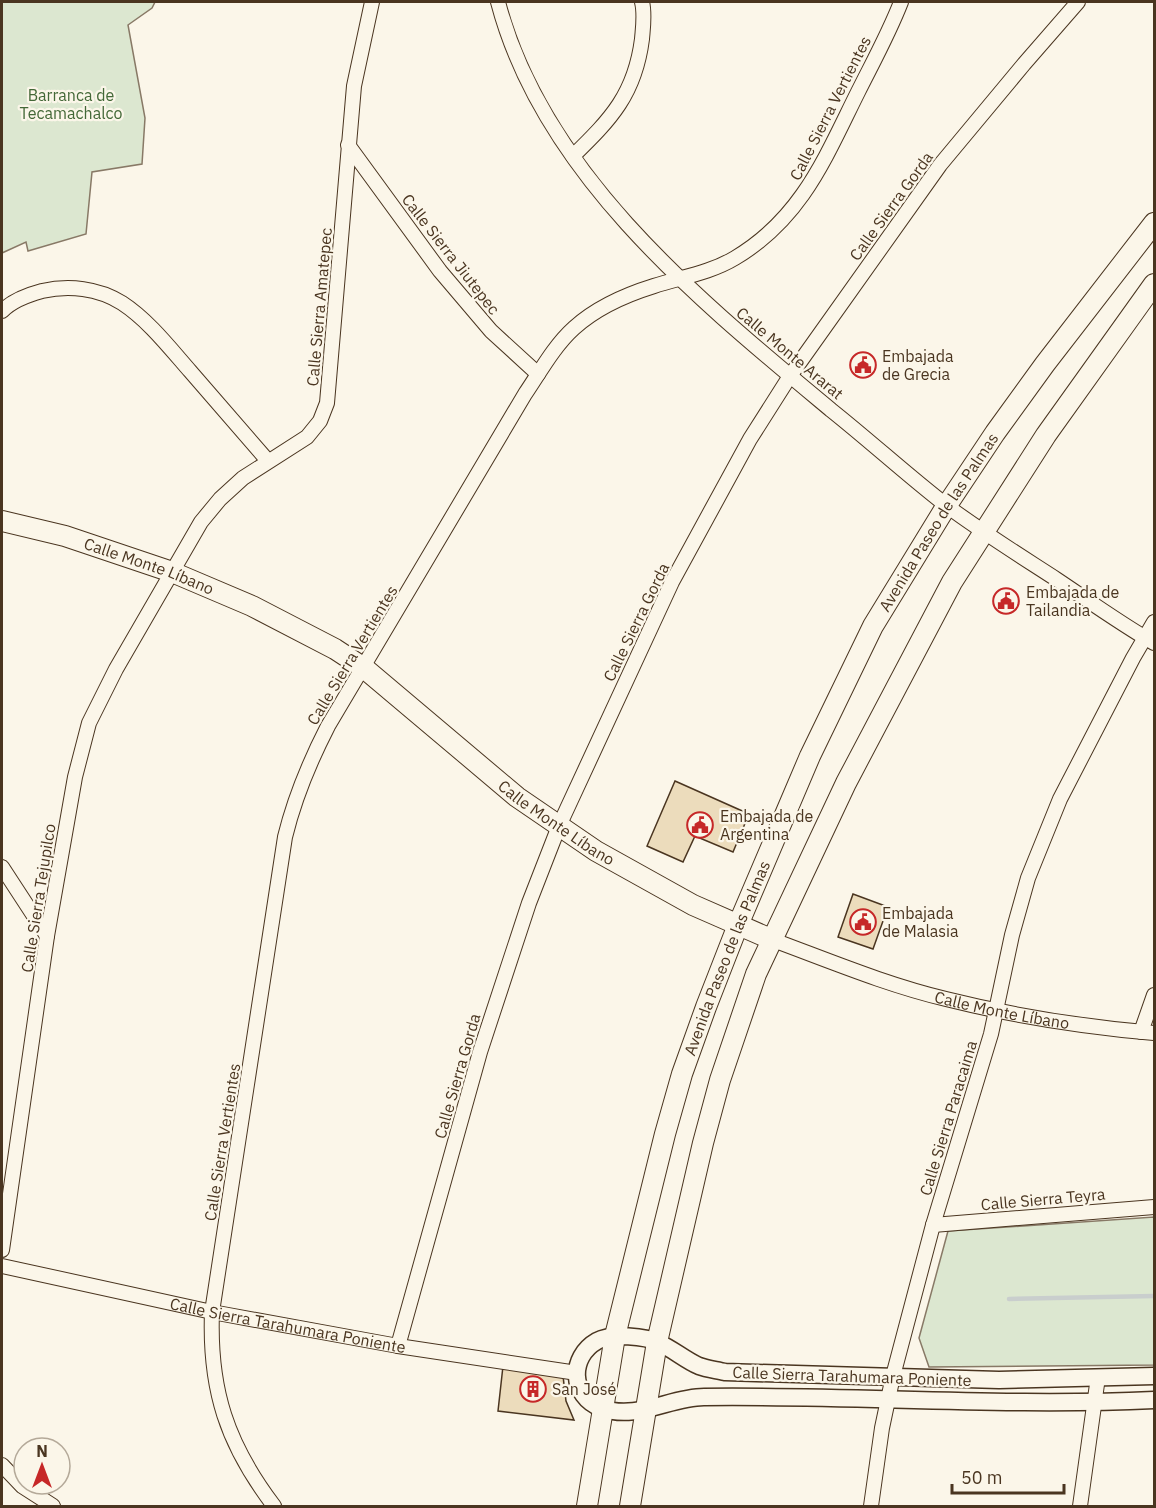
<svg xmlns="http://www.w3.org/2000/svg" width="1156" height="1508" font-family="'IBM Plex Sans',sans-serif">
	<rect width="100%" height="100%" fill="#fbf6e9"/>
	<path fill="#dce7d0" stroke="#887966" stroke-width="1.5" d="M2 2H155L152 8 128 25 145 118 142 164 92 172 86 234 28 251 26 242 2 253Z
		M1154 1217V1365L929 1367 919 1338 948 1231Z"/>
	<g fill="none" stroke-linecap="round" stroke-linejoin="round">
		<path stroke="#c9cecd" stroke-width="4.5" d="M1009 1299 1154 1296"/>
	</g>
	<path fill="#ecdcbc" stroke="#4a3520" stroke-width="1.5" d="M675 781 749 814 733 852 695 836 683 862 647 846Z
		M853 894 888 907 873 949 838 937Z
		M503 1366 563 1376 566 1401 574 1420 498 1411Z"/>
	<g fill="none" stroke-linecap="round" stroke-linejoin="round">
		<g stroke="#4a3520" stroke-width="16">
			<g id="minor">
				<path d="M498 2C543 174 699 300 831 410 870 441 907 475 947 506 982 532 1019 555 1056 579 1089 601 1121 624 1154 643"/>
				<path d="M348 145 440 271 491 331 538 374"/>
				<path d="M573 156C611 119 635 94 642 39 643 27 645 14 642 2"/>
				<path d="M2 311C13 300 27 295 42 291 69 285 98 288 122 303 148 320 169 347 190 371 216 401 242 431 268 461"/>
				<path d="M2 867 47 936"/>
				<path id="s1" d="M773 940C830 961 887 985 946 999 1014 1016 1085 1027 1154 1033"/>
				<path d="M1141 1032 1154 995"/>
				<path d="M933 1225 1154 1207"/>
				<path d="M2 1250 47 936 75 777 89 723 116 669 201 522 220 499 243 478 307 437 320 421 327 403 354 86 372 2"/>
				<path id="s2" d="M2 1266 212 1312 398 1346 577 1373"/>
				<path d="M398 1346 480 1052 529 903 559 826 672 582 750 439 790 376 940 165 1024 64 1078 2"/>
				<path d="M2 1465 22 1486 53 1506"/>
				<path d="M274 1506C227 1444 209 1390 212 1312L285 837C295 796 309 763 328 726L525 394C540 372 554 346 574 328 596 308 625 295 654 286 682 277 710 273 735 258 802 218 825 158 858 92 873 62 889 33 901 2"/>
				<path d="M871 1506 882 1428 893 1376 933 1225 991 1034 1012 935 1028 878 1060 799 1133 658 1154 622"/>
				<path d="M1080 1506 1098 1377"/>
			</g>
		</g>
		<g stroke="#4a3520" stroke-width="19">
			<path id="tertiary" d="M1154 1376 999 1380 725 1372C717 1370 707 1369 699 1366 685 1360 673 1349 659 1343 646 1336 611 1333 597 1341 569 1357 570 1396 601 1408 637 1421 670 1397 704 1397 854 1395 1004 1407 1154 1400"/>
		</g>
		<g stroke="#4a3520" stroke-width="22">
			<g id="secondary">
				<path id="s3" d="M2 521 65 536 172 572 252 606 335 649 364 668 517 797 596 851 693 905 773 940"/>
				<path id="s4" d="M587 1506 615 1336 665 1134 682 1074 706 1007 738 925 810 756 873 626 947 505 995 433 1045 364 1154 223"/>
				<path d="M630 1506 657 1342 703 1143 720 1080 756 974 846 783 952 582 1046 435 1154 284"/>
			</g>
		</g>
		<use href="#minor" stroke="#fbf6e9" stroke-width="14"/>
		<use href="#tertiary" stroke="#fbf6e9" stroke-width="16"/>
		<use href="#secondary" stroke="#fbf6e9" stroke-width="20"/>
	</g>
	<defs>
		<g id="civic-ring" transform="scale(1.35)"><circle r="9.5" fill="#fbf6e9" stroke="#c62828" stroke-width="1.5"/><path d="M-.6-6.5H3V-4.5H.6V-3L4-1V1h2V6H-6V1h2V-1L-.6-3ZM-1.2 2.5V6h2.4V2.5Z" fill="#c62828"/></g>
		<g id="building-ring" transform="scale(1.35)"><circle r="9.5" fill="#fbf6e9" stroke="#c62828" stroke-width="1.5"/><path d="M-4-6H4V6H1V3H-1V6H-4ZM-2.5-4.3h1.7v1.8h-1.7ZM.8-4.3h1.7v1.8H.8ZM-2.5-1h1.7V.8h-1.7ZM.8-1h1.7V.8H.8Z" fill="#c62828"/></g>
	</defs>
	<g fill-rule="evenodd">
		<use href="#civic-ring" x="863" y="365"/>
		<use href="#civic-ring" x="1006" y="601"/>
		<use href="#civic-ring" x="700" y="825"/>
		<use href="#civic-ring" x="863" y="922"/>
		<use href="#building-ring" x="533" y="1389"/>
	</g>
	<g text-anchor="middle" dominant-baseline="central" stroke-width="4.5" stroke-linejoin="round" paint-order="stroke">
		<g font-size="16" fill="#436837" stroke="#fbf6e9">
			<text x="71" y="95">Barranca de<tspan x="71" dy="18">Tecamachalco</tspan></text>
		</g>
		<g font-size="16" fill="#4a3520" stroke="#fbf6e9">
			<text transform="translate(830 108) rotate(-63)">Calle Sierra Vertientes</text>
			<text transform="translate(891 206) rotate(-54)">Calle Sierra Gorda</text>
			<text transform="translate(451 254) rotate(52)">Calle Sierra Jiutepec</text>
			<text transform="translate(319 307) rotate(-85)">Calle Sierra Amatepec</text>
			<text transform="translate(790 353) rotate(40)">Calle Monte Ararat</text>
			<text stroke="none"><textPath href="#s4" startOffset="1053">Avenida Paseo de las Palmas</textPath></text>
			<text stroke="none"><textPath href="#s3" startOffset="154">Calle Monte Líbano</textPath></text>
			<text transform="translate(636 622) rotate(-64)">Calle Sierra Gorda</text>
			<text transform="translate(352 655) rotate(-59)">Calle Sierra Vertientes</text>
			<text stroke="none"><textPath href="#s3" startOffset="640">Calle Monte Líbano</textPath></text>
			<text transform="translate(38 898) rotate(-81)">Calle Sierra Tejupilco</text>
			<text stroke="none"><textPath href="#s4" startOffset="567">Avenida Paseo de las Palmas</textPath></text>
			<text stroke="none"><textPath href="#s1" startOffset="240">Calle Monte Líbano</textPath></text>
			<text transform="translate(457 1076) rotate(-74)">Calle Sierra Gorda</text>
			<text transform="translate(948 1118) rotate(-73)">Calle Sierra Paracaima</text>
			<text transform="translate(222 1142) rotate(-81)">Calle Sierra Vertientes</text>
			<text transform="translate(1043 1199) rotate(-5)">Calle Sierra Teyra</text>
			<text stroke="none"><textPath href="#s2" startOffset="292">Calle Sierra Tarahumara Poniente</textPath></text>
			<text transform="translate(852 1376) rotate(2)">Calle Sierra Tarahumara Poniente</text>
		</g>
		<g font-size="16" fill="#4a3520" stroke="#fbf6e9" text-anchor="start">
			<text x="882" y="356">Embajada<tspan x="882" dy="18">de Grecia</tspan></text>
			<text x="1026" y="592">Embajada de<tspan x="1026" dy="18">Tailandia</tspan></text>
			<text x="720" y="816">Embajada de<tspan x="720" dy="18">Argentina</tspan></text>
			<text x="882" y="913">Embajada<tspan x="882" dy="18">de Malasia</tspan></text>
			<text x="552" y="1389">San José</text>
		</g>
	</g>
	<rect width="1156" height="1508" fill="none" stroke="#4a3520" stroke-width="6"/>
	<g transform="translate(42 1466)"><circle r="28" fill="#fbf6e9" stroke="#b4a999" stroke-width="1.5"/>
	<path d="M0-4.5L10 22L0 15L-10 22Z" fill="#c62828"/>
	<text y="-9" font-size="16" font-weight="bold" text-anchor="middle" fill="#4a3520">N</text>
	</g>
	<path d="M952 1484v9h112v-9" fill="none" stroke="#4a3520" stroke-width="3"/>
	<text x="961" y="1484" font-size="18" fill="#4a3520" stroke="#fbf6e9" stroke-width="4.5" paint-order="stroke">50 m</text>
</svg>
